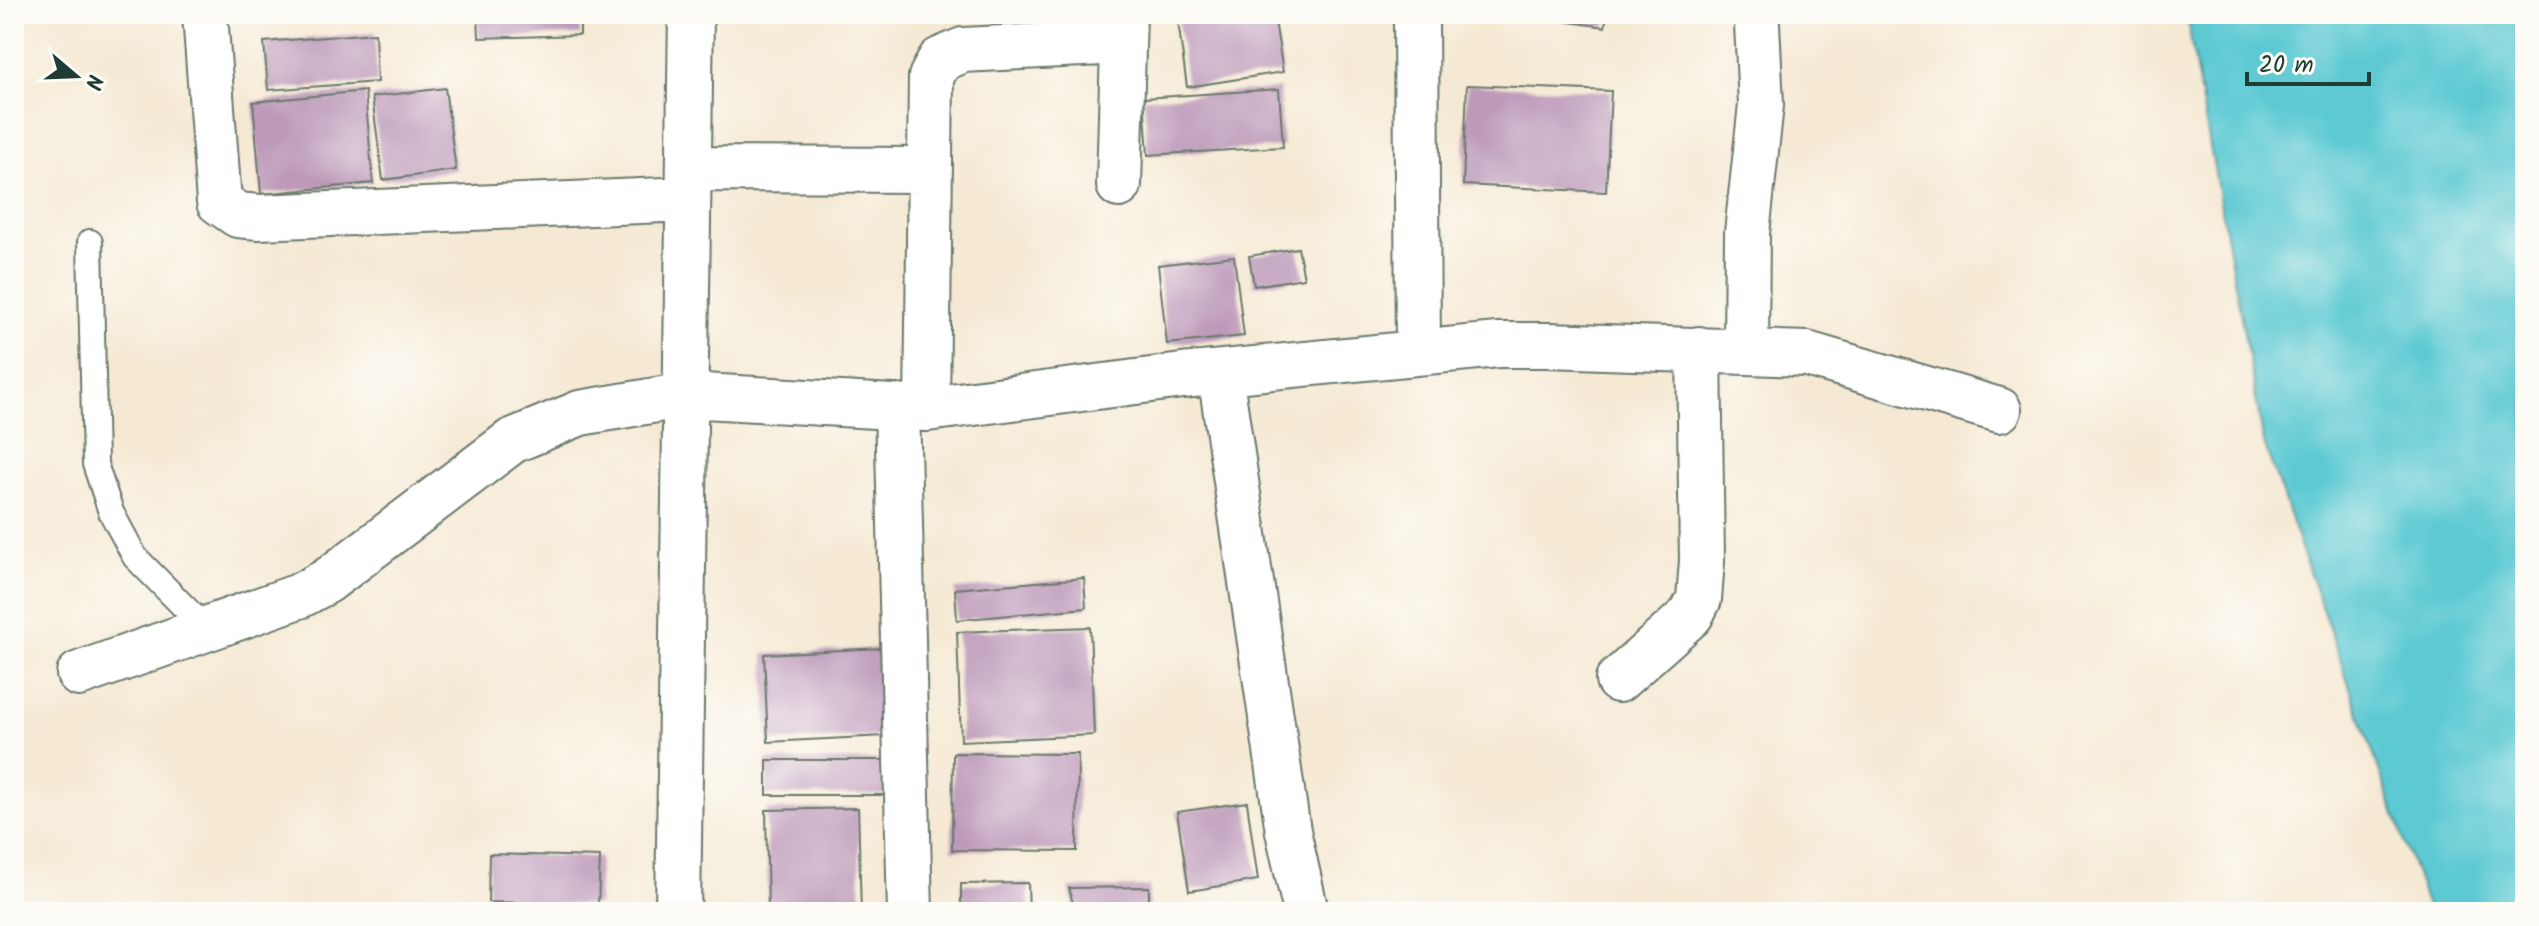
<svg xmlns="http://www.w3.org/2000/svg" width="2539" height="926" font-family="Kalam,sans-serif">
	<rect width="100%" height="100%" fill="#fdfcf7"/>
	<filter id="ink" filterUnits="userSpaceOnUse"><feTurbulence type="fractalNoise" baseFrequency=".0125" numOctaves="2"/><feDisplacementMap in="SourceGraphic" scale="16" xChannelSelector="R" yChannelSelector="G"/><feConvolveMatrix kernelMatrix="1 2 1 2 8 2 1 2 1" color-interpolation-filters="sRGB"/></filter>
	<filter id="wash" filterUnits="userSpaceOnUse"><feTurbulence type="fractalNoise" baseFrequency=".006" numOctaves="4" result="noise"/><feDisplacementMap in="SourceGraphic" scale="32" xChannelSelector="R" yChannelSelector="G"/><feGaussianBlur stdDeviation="1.8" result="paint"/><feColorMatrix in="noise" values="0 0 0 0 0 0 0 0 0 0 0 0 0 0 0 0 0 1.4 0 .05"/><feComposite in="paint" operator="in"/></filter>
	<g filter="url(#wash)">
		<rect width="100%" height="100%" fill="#f5e9d4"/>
		<path fill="#5cc9d3" stroke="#3e8384" stroke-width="2" d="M2186 14H2525V912H2429L2264 443Z"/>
		<g id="blocks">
			<path fill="#bd9aba" d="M478 14H580V35L479 38Z
				M1177 14H1274L1283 72 1187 87Z
				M1525 14H1607L1605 27 1525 16Z
				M375 33 377 82 268 90 264 42Z
				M1467 85 1611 91 1606 192 1463 185Z
				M445 88 456 170 383 180 372 97Z
				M1279 89 1283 147 1148 155 1144 98Z
				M365 91 373 183 261 194 253 102Z
				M1298 248 1304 278 1254 286 1249 256Z
				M1234 256 1244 336 1167 344 1158 265Z
				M1084 578 1086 608 957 620 955 589Z
				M1090 627 1094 735 961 741 957 632Z
				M882 648 885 736 768 742 764 654Z
				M953 753 1078 754 1077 851 952 850Z
				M767 760H891V795H767Z
				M1247 802 1258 880 1189 891 1177 812Z
				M858 808 861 912H768L766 810Z
				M489 854 600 857 598 905 488 902Z
				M1028 883 1029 912H961V884Z
				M1149 887V912H1075L1069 888Z"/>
		</g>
	</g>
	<g filter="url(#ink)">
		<use href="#blocks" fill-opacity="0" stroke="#6a796c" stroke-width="2"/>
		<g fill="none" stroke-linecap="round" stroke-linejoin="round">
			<g stroke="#6a796c" stroke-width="28">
				<path id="lane" d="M90 242 95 464 111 512 135 557 206 629"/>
			</g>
			<g stroke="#6a796c" stroke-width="48">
				<path id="street" d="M205 14 219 202 238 215 259 217 688 199
					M1416 14 1418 353
					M689 169 930 170
					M1119 185 1124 14
					M1746 351 1747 233 1761 105 1757 24
					M1220 373 1288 831 1306 912
					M897 407 910 912
					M927 409 931 77 940 60 963 50 1123 42
					M79 674 299 596 327 581 512 441 580 413 686 395 927 409 1182 376 1498 345H1548L1807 354 1999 410
					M1618 680 1691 615 1699 599 1702 561 1699 349
					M678 912 691 14"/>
			</g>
			<use href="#lane" stroke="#fff" stroke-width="24"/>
			<use href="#street" stroke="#fff" stroke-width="44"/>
		</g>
	</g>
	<rect width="2539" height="926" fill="none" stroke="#fdfcf7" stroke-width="48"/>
	<g transform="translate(76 76) rotate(109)" stroke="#fdfcf7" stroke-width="6" paint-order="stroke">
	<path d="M0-6L14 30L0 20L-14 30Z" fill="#1f3d34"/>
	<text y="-12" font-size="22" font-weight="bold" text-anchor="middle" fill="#1f3d34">N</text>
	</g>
	<path d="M2247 72v12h122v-12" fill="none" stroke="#1f3d34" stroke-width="4"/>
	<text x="2259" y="72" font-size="24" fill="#1f3d34" stroke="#fdfcf7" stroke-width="6" paint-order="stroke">20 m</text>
</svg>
